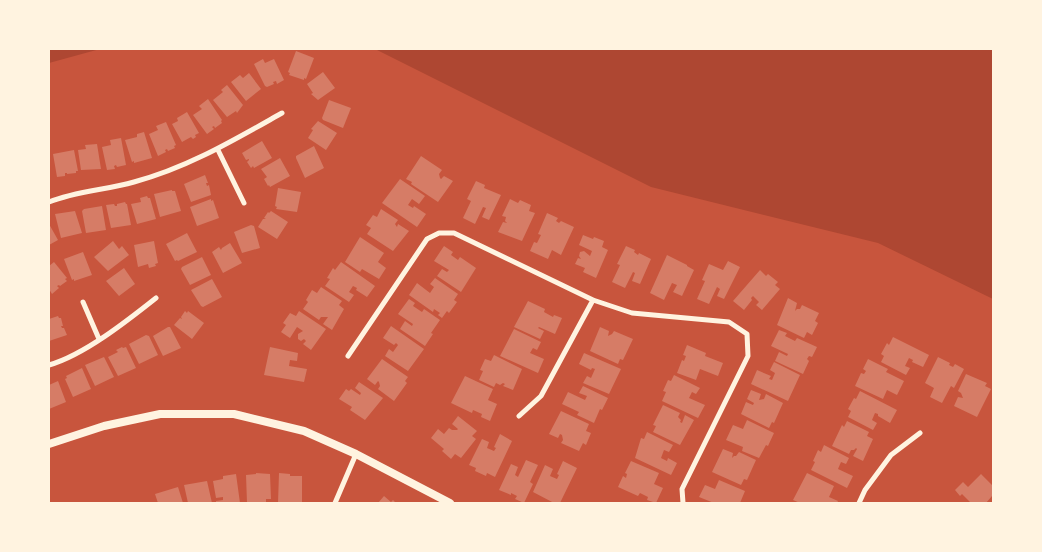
<svg xmlns="http://www.w3.org/2000/svg" width="1042" height="552" font-family="'Source Sans 3',sans-serif">
	<rect width="100%" height="100%" fill="#c8553d"/>
	<path fill="#ae4732" d="M49 49H100L49 63Z
		M375 49H993V299L878 243 651 187Z"/>
	<path fill="#d67c66" d="M296 51 314 58 306 79 304 78V80L289 75 290 73 288 72Z
		M263 59 265 63 274 59 284 80 277 84 276 81 273 82 274 84 267 87 265 86 254 64Z
		M323 72 335 88 318 100 311 94 313 93 307 84Z
		M249 73 261 89 246 101 231 82 240 75 243 78Z
		M227 85 243 105 237 113 236 111 227 117 213 100 223 92 221 90Z
		M208 99 222 120 221 121 222 123 215 128 214 126 212 127 214 129 207 134 193 115 202 109 199 106Z
		M329 100 351 108 343 128 323 120 322 118Z
		M187 112 199 133 195 135 196 137 193 139 191 137 182 142 172 124 178 121 177 118Z
		M318 121 337 133 326 150 308 138 313 130 311 129Z
		M166 122 176 145 174 146 175 148 168 151 167 149 165 150 166 152 158 156 149 134 158 130 156 126Z
		M144 132 152 158 134 163V161L132 162 125 140 137 137V134Z
		M121 138 126 165 117 167 116 165 114 166 115 169 107 170 102 147 111 145 110 140Z
		M262 141 272 158 254 168 253 166 251 168 247 162 249 160V159L246 160 242 153Z
		M97 144 101 169 81 170 78 150 86 149 85 145Z
		M314 146 324 168 305 178 296 158V156Z
		M74 150 78 171H76V173L67 174V173H65V176L57 177 53 154Z
		M421 156 442 170 439 174 440 178 441 179 444 176 453 181 438 202 411 184 412 182 406 179Z
		M280 158 290 176 270 187 269 185 268 186 264 179 267 177 261 169Z
		M205 175 208 183H206L207 186 209 185 211 195 191 202 184 184Z
		M400 179 425 196 419 204 412 199 408 205 413 208 414 206 426 214 417 227 382 203Z
		M476 181 485 185 484 188 501 195 489 220 482 217 486 208 483 207 475 224 463 218 471 201 467 199Z
		M278 188 301 192 297 212 276 209 277 207 275 206Z
		M172 190V191H175L181 211 160 217 154 194Z
		M147 196 148 198H150L156 219 137 224 131 204 141 202 140 198Z
		M211 199V201L213 200 219 218 197 226 190 207Z
		M510 199 518 203 520 200 531 205 529 211 535 213 522 241 498 232 503 222 507 223 505 221 506 217 502 216Z
		M125 202 126 204H127L131 225 111 228 106 205 114 204 115 206H117V204Z
		M102 206 106 230 86 233 82 211 84 209Z
		M381 209 398 220 395 224 397 227 398 224 409 231 393 251 367 234 371 228 366 225 373 215 377 217Z
		M75 211 82 233 61 238 55 214Z
		M271 211 288 222 277 239 258 227 263 219H266L264 218 268 212 269 213Z
		M547 213 558 218 556 221 559 223 561 221 574 227 561 255 552 250 548 259 530 251 534 242 537 243 541 235 538 234Z
		M49 224 58 240 49 245Z
		M251 225 254 226 260 248 242 253 234 232Z
		M187 233 197 252 178 261 177 260 175 261 166 244Z
		M583 235 593 239 594 237 604 241 602 247 608 250 596 278 583 272 585 268 575 264 578 258 581 259 579 256 580 252 584 251 590 256 592 251 579 245Z
		M360 237 384 253 378 262 386 268 379 279 362 269 360 272 345 262Z
		M113 241 119 249 122 246 129 255 108 271 94 257Z
		M154 241 158 263 155 264 156 266 149 268 148 264 138 267 134 245Z
		M230 243 242 263 223 273 212 252 219 247 221 250 222 248Z
		M444 246 453 252 451 255 458 260 460 257 476 268 461 292 437 276 442 269 447 272 449 270 434 261Z
		M626 246 635 250 634 252 638 255 639 253 651 259 640 284 632 281 635 273 633 272 625 288 612 282 620 265 617 264Z
		M83 252 92 275 74 281V279L72 280 64 259Z
		M667 255 687 265V266L694 270 682 296 673 292 677 285 672 283 664 300 650 293Z
		M202 257 211 275 190 285 181 269 182 267Z
		M728 261 740 267 724 299 717 296 720 289 717 287 709 304 697 299 705 281 702 280 709 264 723 270Z
		M54 262 67 278 65 279 67 281 60 286 59 285 57 286 59 288 52 294 49 289V266Z
		M341 262 375 286 367 297 356 290 357 288 353 286 349 292 354 295 349 302 325 286 330 279 327 278 333 268 335 270Z
		M124 268 135 284 119 296 106 281Z
		M760 270 766 276 768 274 778 282 775 285 780 289 762 310 756 305 759 302 753 296 751 298 752 300 744 310 733 301Z
		M435 278 458 294 454 300 457 302 449 313 447 311 442 318 438 315 440 313 434 309 433 312 409 295 417 283 430 293 434 287 430 284Z
		M212 279 222 297 203 307 201 306 191 290Z
		M321 287 342 301 339 305 344 309 332 330 323 324 328 317H321L319 320 303 309 308 302 306 300 312 290 317 293Z
		M788 298 797 303 795 311 797 309H800L802 305 819 313 815 321 818 323 812 335 807 332 804 338 777 325Z
		M409 299 415 303 413 306 422 312 424 309 440 320 431 333 433 334 425 346 400 329 405 321 412 326 413 324 398 314Z
		M528 301 545 309 544 312 553 317 554 315 562 318 555 334 539 327 538 328 544 331 540 339 514 327Z
		M185 311 187 313 188 311 204 323 192 339 174 325 180 318 182 319 181 317Z
		M299 311 326 329 311 350 303 344 306 341 304 339 301 341 298 339V334L303 331 297 327 290 338 281 332 286 325 283 323 290 313 296 316Z
		M58 316 59 318H61L63 326H61L62 328H64L67 335 49 341V319Z
		M391 326 424 349 408 371 385 356 389 349 393 352 398 345 396 343 394 345 383 338Z
		M168 327H170L181 348 163 356 153 336Z
		M600 327 609 331 608 336 612 334 614 331 633 339 623 360 620 359 618 364 590 351Z
		M514 329 541 342 537 350 533 348 530 353 544 359 538 373 500 356Z
		M779 330 787 333 785 336 795 341 797 338 817 347 812 357 809 356 807 359 809 361 803 374 775 361 779 352 787 356 788 354 771 346Z
		M146 335 149 336 158 355 139 364 129 344Z
		M893 337 929 355 923 367 912 362 913 360 909 358 905 366 910 368 906 375 881 362 884 356 881 354 887 343 889 345Z
		M687 345 706 353 705 356 723 363 718 376 700 369 696 380 677 373 682 360 684 361 686 356 683 355Z
		M122 347 123 348 126 347 136 368 118 376 108 357 118 352 116 350Z
		M270 347 298 353 297 361 290 360 289 366 307 369 304 382 264 375Z
		M584 353 621 369 609 394 583 383 587 376 591 378 595 369 592 368 591 370 579 364Z
		M494 355 522 369 513 390 503 386 505 384 503 383 500 385 496 383 494 387 479 380 483 371 480 370 485 359 491 361Z
		M104 357 114 377 95 386 85 365Z
		M938 357 950 363 949 365 953 367 955 364 964 369 954 388 951 386 942 403 930 397 934 388 925 383Z
		M382 359 408 377 405 381 407 383 394 401 378 389 380 386 379 382 378 381 375 385 367 379Z
		M868 359 888 369 886 372 904 381 897 395 887 390 883 399 855 386 861 373 864 374 866 371 863 369Z
		M774 362 800 375 788 401 751 384 757 370 771 376 769 379 772 380 775 373 770 370Z
		M82 368 91 389 73 397 65 379 67 378 66 376Z
		M966 374 987 383 985 386 991 389 977 417 954 406 958 397 963 398 961 393 958 391Z
		M674 375 700 388 696 394 692 392 689 398 705 405 698 418 662 401 666 392 663 391 668 380 671 381Z
		M465 376 493 389 488 400 497 404 490 421 481 417 482 414 473 410 472 413 451 403Z
		M58 381 66 402 49 409V385Z
		M359 382 383 398 365 420 350 410 352 407 339 399 346 389 349 391 351 389 360 395 361 393 355 388Z
		M583 386 608 398 602 410 600 409 594 423 577 415 579 412 562 404 568 392 585 400 587 396 579 393Z
		M751 390 761 394 759 400 764 399 766 394 783 403 774 423 772 422 769 428 741 414 746 402 753 405 754 403 747 399Z
		M860 391 897 410 890 423 878 416V414L875 413 872 420 877 423 873 430 848 417 851 411 848 409 854 398 856 399Z
		M663 405 680 413 678 417 681 420 680 422 682 423 685 415 694 420 680 445 653 432 656 426 653 425Z
		M561 411 589 424 586 431 591 433 586 445 583 443 579 451 561 443 563 440 562 435 560 434 558 438 549 434Z
		M458 416 477 431 472 436 476 439 461 458 455 454 451 459 442 451 444 449 431 438 438 429 444 434 449 428 452 430H457L458 429 452 424Z
		M747 420 774 433 768 446 766 445 759 458 742 451 743 447 726 440 733 425 743 429Z
		M847 421 869 432 867 436 873 439 863 461 853 456 857 449 856 448 854 450H851L849 454 832 446 842 425 844 427Z
		M647 432 673 445 669 452 664 450 661 458 667 461 668 458 677 463 671 475 635 458 641 438 644 439Z
		M500 434 512 441 495 477 487 473 486 476 475 471 476 468 469 465 482 439 489 442 487 448 494 451 496 448 494 447Z
		M824 445 849 458 846 464 841 462 838 469 853 476 847 488 811 470 815 462 813 461 818 450 821 452Z
		M723 449 733 453 732 458 734 456H736L739 452 756 460 747 480 744 479 741 485 712 472Z
		M526 460 538 465 530 482 533 484 524 503 515 499 517 496 511 493V495L499 490 511 464 518 467 515 475 518 477Z
		M563 461 577 468 560 503H554L533 492 545 465 553 469 550 476 557 479 559 475 557 474Z
		M631 461 659 473 654 484 663 488 656 503 647 500 648 497 640 493 638 496 618 487 623 476 626 478 627 474 625 473Z
		M256 473 270 474 271 499H266V503H247L246 475 256 474Z
		M279 473 290 474V476H302V503H278Z
		M807 473 834 486 829 497 838 501 837 503H800L793 500Z
		M236 474 240 503H216V501L223 500V497L216 498 213 481 223 479V476Z
		M981 474 993 486V497L992 496 986 503H971L962 494 960 496 955 490 963 482 968 487Z
		M719 480 745 491 740 503H714L699 497 705 485 715 489Z
		M207 481 212 503H188L184 485Z
		M178 487 183 503H158L155 494Z
		M384 496 391 502 393 500 396 503H378Z"/>
	<g fill="none" stroke-linecap="round" stroke-linejoin="round">
		<path stroke="#fff3e0" stroke-width="5" d="M218 150 244 203
			M49 202C76 191 106 190 134 182 187 168 234 140 282 113
			M83 302 99 339
			M348 356 427 239 439 233H454L593 300 632 313 729 322 747 334 748 356 682 489 683 503
			M49 365C84 355 127 321 156 298
			M519 416 541 396 593 300
			M335 503 356 454
			M859 503 865 490 891 455 920 433"/>
		<path stroke="#fff3e0" stroke-width="8" d="M49 444 104 426 160 414H234L304 431 356 454 450 503"/>
	</g>
	<rect width="1042" height="552" fill="none" stroke="#fff3e0" stroke-width="100"/>
</svg>
